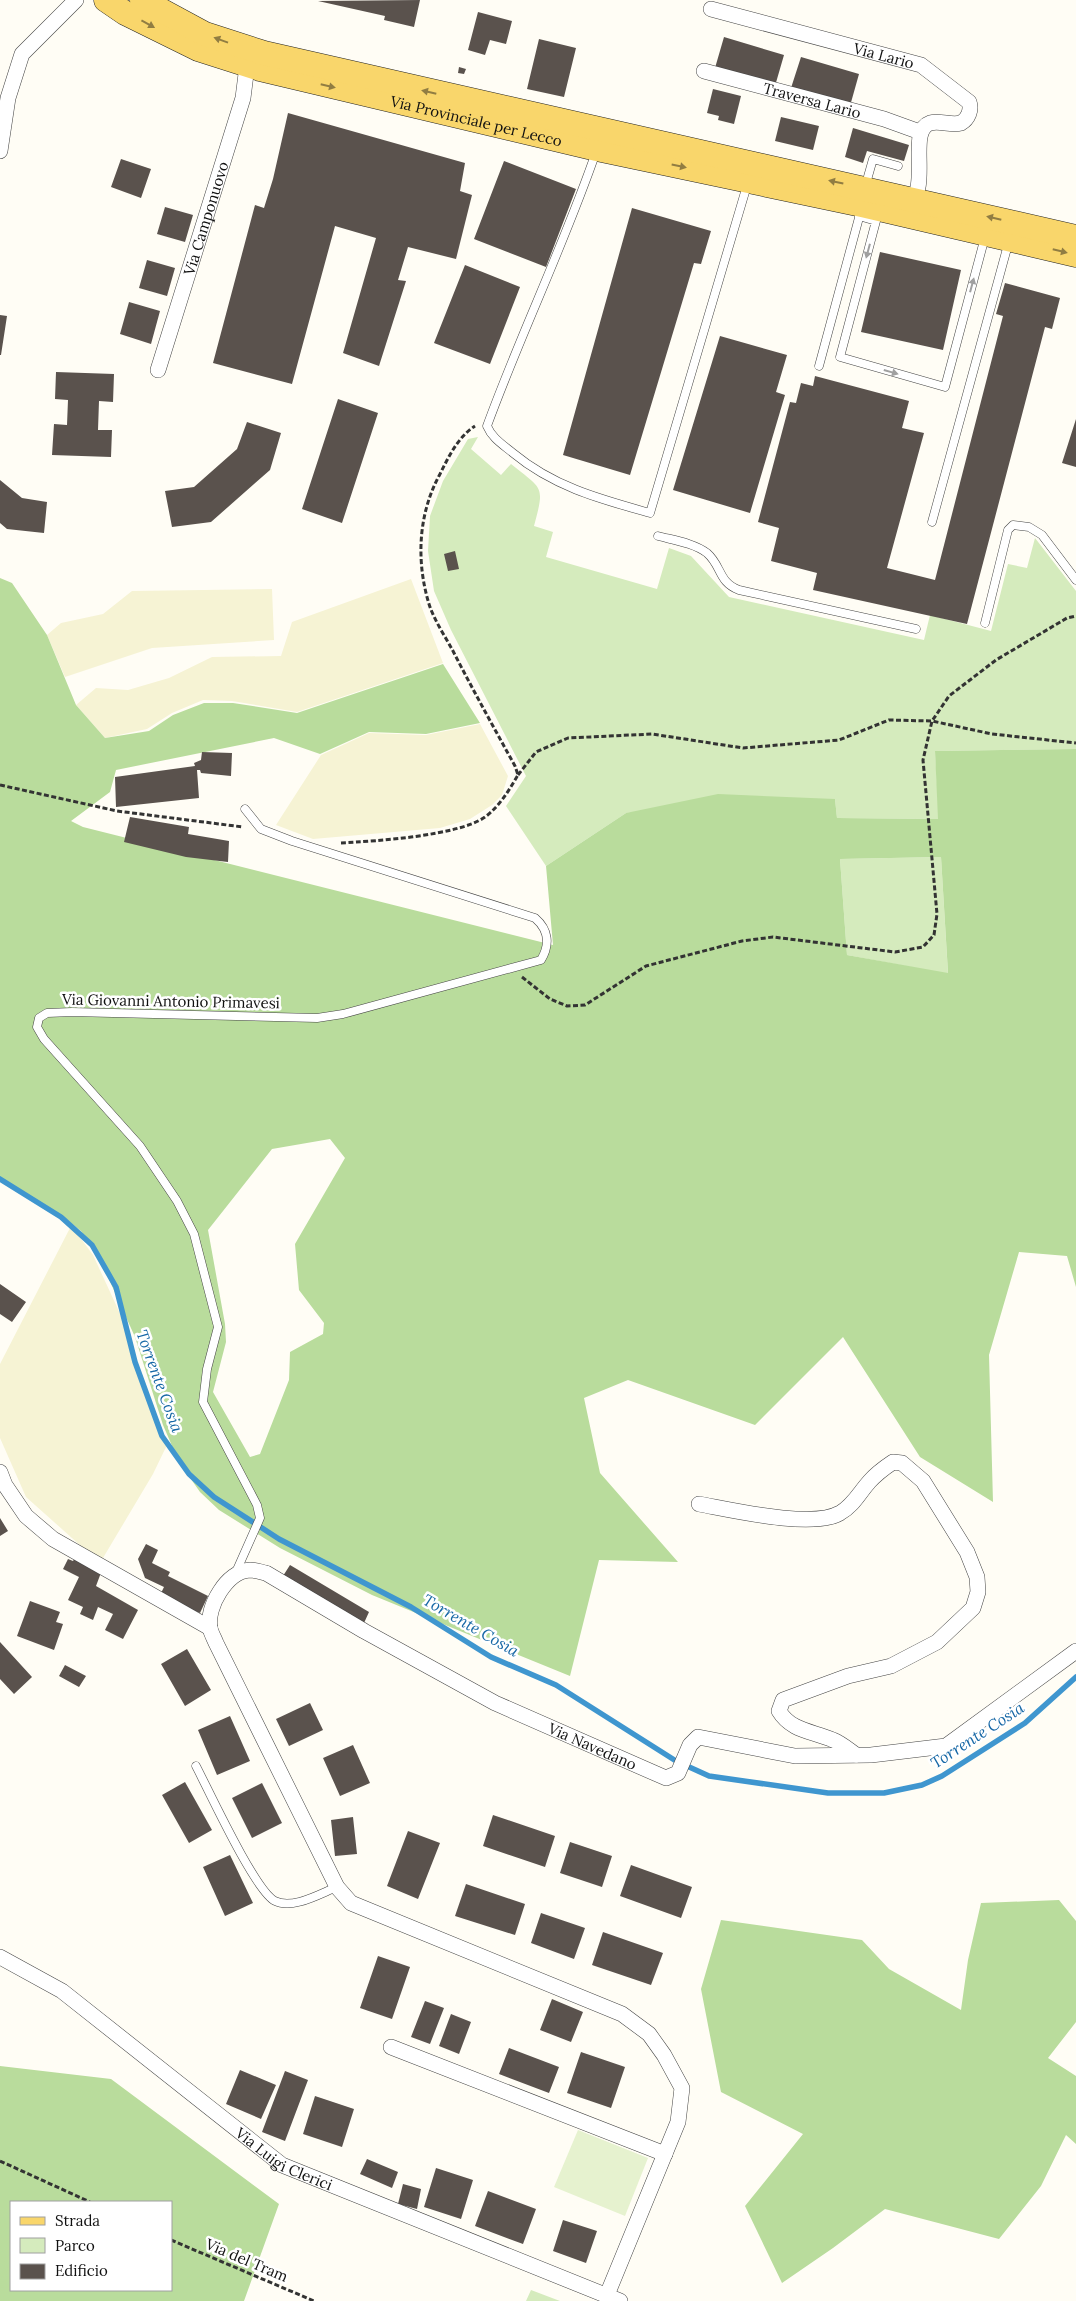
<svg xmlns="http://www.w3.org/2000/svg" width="1076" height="2301" font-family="Lora,serif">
	<rect width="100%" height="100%" fill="#fffdf5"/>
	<path fill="#f6f3d4" d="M411 579 443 663 297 712 232 701 203 700 172 713 147 729 105 738 76 705 96 688 128 690 169 678 212 657 281 656 292 622Z
		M272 589 274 640 152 648 65 677 47 635 61 623 103 614 132 591Z
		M480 724 508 776 502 795 492 805 470 819 440 828 313 839 276 825 321 755 369 733 426 735Z
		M70 1228 76 1232 93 1255 117 1307 130 1337 147 1394 167 1445 153 1474 100 1563 26 1497 0 1438V1364Z"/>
	<path fill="#d5ebbd" d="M478 437 471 449 501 475 511 464C543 490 545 485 534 526L553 532 546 557 657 589 669 548 691 556 729 597 924 640 930 615 991 631 1008 564 1027 568 1035 538 1076 591V749L935 751 939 819 837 818 835 799 626 813 546 866 506 806 526 776 451 630 434 591 428 551 430 516 443 481 468 439Z
		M941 857 948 974 847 955 840 859Z
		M531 2290 560 2301H526Z"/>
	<path fill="#b9dc9c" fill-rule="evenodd" d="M0 578 12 583 47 635 76 705 105 738 149 731 173 715 204 703H233L297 713 443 664 480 723 426 734 369 732 320 754 274 738 116 770 110 792 71 821 83 827 553 945 546 866 626 813 718 794 835 799 837 818 938 819 935 751 1076 749V1287L1067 1256 1019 1252 989 1355 993 1502 920 1457 843 1337 755 1425 628 1380 584 1398 600 1473 678 1562 599 1560 570 1676 372 1595 280 1548 219 1510 200 1492 179 1462 163 1425 135 1337 98 1255 81 1231 65 1218 0 1178ZM941 857 948 973 847 955 840 859ZM330 1139 345 1158 295 1244 299 1290 324 1323 323 1334 290 1352 289 1380 260 1454 250 1457 213 1392 226 1342 225 1324 208 1230 272 1149Z
		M1059 1900 1076 1921V2022L1048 2058 1076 2076V2144L1066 2135 1041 2186 999 2239 885 2209 833 2248 782 2283 745 2206 803 2134 721 2092 701 1989 721 1920 862 1940 889 1969 961 2010 968 1960 981 1903Z
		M0 2066 111 2079 279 2204 244 2301H0ZM11 2202H171V2290H11Z"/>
	<path fill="#e6f2cf" d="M578 2130 648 2158 625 2216 554 2187Z"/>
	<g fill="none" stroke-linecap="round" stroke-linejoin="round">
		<path stroke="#3f96cf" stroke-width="5.5" d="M0 1179 61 1217 92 1245 116 1287 135 1362 162 1436 189 1474 214 1497 279 1539 411 1607 491 1657 556 1685 676 1761 709 1776 828 1793H884L922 1785 942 1776 1025 1723 1076 1677"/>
	</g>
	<path fill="#5a524d" d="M420 0 414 27 384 20 385 16 318 1Z
		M478 12 512 21 506 44 490 40 485 55 468 50Z
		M724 37 784 55 775 86 715 68Z
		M539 39 576 48 564 97 527 89Z
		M801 57 859 74 850 106 791 88Z
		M459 67 466 69 464 74 458 73Z
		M713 89 741 96 734 124 718 120 719 116 707 113Z
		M288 113 465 163 460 191 472 195 456 259 408 247 398 280 406 281 379 366 343 353 376 238 335 226 292 384 213 363 255 205 264 208 273 179Z
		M781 117 819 126 813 150 775 141Z
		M853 128 909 145 904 161 867 151 863 163 845 157Z
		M121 159 151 169 141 198 111 187Z
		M504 161 576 189 546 267 474 239Z
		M165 207 193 215 185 242 157 234Z
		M632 208 711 231 701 264 694 263 630 475 563 455Z
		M880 252 961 270 943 350 861 332Z
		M147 260 175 268 167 296 139 288Z
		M465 265 520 287 490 364 434 343Z
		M1005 283 1060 298 1052 329 1045 327 967 624 813 590 817 573 771 561 779 528 758 522 790 402 796 403 801 383 813 386 815 376 909 401 902 428 924 433 887 568 935 580 1003 316 996 314Z
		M129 302 160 311 151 344 120 334Z
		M0 315 7 316 1 355H0Z
		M720 336 787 355 776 392 785 395 750 513 673 490Z
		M56 372 114 374 113 402 99 401 98 430H112L111 457 52 455 54 424 67 425 68 400 55 399Z
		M338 399 378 413 342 523 302 509Z
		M1076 419V467L1062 463Z
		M247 422 281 433 270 470 211 522 172 527 165 491 194 487 237 449Z
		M0 480 22 498 47 502 44 533 7 529 0 523Z
		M455 551 459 569 448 571 444 554Z
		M202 752 232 753 231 776 201 773 200 770H197L199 798 116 807 115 777 195 766 194 763 201 760Z
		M130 817 189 827 188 834 229 841 228 862 186 857 124 842Z
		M0 1284 26 1302 12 1322 0 1314Z
		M0 1518 8 1531 0 1536Z
		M146 1544 158 1550 152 1563 170 1572 168 1576 208 1596 200 1613 159 1597 164 1587 145 1578 138 1559Z
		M76 1556 102 1570 96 1586 138 1610 123 1639 105 1630 113 1614 98 1607 93 1620 80 1614 83 1607 68 1600 79 1577 63 1569 68 1559 73 1561Z
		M290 1565 369 1612 364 1623 283 1576Z
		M30 1601 60 1612 56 1622 63 1624 54 1650 17 1636Z
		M0 1642 32 1677 14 1694 0 1679Z
		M187 1649 211 1690 185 1706 161 1664Z
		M65 1665 86 1676 79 1687 59 1676Z
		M310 1703 323 1730 289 1746 276 1719Z
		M230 1716 250 1761 217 1775 198 1730Z
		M353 1745 370 1783 340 1796 323 1758Z
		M185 1782 212 1830 189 1843 162 1795Z
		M262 1783 282 1823 252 1838 232 1798Z
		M493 1815 555 1836 545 1867 483 1846Z
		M353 1817 357 1854 335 1856 331 1820Z
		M408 1831 440 1843 418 1899 387 1886Z
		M570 1842 612 1856 602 1887 560 1873Z
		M230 1855 253 1903 225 1916 203 1867Z
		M631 1865 692 1887 681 1918 620 1896Z
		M466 1884 525 1904 515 1935 455 1916Z
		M541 1913 585 1928 574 1959 531 1943Z
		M603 1932 663 1953 651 1985 592 1965Z
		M378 1956 410 1967 392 2019 360 2008Z
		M552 1999 583 2012 571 2042 540 2030Z
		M425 2001 444 2008 430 2044 411 2037Z
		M451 2014 471 2022 459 2054 439 2046Z
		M509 2048 559 2067 549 2093 499 2074Z
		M581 2052 625 2067 611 2108 567 2093Z
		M240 2070 276 2085 261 2119 226 2104Z
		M285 2071 308 2080 285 2141 262 2132Z
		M315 2096 354 2109 342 2147 303 2134Z
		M367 2159 398 2172 392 2188 360 2174Z
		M436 2168 473 2180 461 2219 424 2207Z
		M403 2184 421 2189 417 2209 398 2204Z
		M488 2191 536 2209 523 2244 475 2226Z
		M563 2220 597 2231 586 2263 553 2251Z"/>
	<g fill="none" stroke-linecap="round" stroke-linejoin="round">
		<g stroke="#444" stroke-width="9">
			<path id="lane" d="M596 152C564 245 521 333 487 426 492 438 502 444 513 453 554 487 600 499 650 513L748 182
				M865 187 873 159 898 166
				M859 216 876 221 840 357 945 387 985 237
				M819 366 860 214
				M932 522 1009 241
				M658 536C673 540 694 543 707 553 722 566 718 582 739 590L916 629
				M985 623 1008 530 1013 525 1029 527 1042 535 1076 580
				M236 1572 260 1518 257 1505 203 1402 207 1369 218 1327 194 1234 177 1201 140 1146 44 1039 37 1027 39 1018 47 1013 72 1012 317 1018 343 1014 541 960C550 945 549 930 535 918L292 841 261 829 245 809
				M196 1766C209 1791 255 1891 275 1901 293 1910 321 1893 337 1887"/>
		</g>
		<g stroke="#444" stroke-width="16">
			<g id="street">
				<path id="s1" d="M711 9 921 65 969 102C972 110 968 119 961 123 951 126 940 120 930 123 907 131 931 185 909 206"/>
				<path id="s2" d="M704 71 884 119 920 132"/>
				<path d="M0 151 8 98 22 54 76 0"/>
				<path id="s3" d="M158 370 243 98 247 66 253 59"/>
				<path d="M0 1472 5 1485 26 1516 53 1539 210 1628"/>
				<path d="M699 1504C732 1510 813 1529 840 1513 853 1506 860 1492 869 1482 876 1474 884 1468 893 1462L902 1463 923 1481 967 1552 977 1577 978 1592 973 1608 937 1642 891 1666 848 1676 783 1700 779 1711C791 1731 812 1731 833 1740 841 1743 849 1750 856 1755"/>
				<path id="s4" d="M0 1957 62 1991 282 2165 620 2301"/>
				<path d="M391 2047 665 2154"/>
				<path id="s5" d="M607 2295 678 2122 682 2088 664 2055 649 2034 622 2014 351 1903 337 1887 216 1643C214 1638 211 1633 210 1628 206 1607 227 1571 250 1570 255 1570 261 1572 266 1573L364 1631 495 1703 666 1778 678 1773 690 1745 698 1737 795 1756 871 1755 946 1746 1076 1651"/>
			</g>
		</g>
		<g stroke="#222" stroke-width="25">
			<g id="primary">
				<path id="s6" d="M106 0 125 13 198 49 260 69 597 149 862 205 1076 255"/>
				<path d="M142 0 205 34 264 53 1076 237"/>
			</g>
		</g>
		<path stroke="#333" stroke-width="3" stroke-dasharray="5 2.5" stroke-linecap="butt" d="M518 775 536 752 568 738 652 734 743 748 839 740 889 720 932 721 992 734 1076 743
			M0 785 117 811 243 827
			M341 843C376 841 458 836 485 817 500 806 509 790 518 775L515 766C494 728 473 690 453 651 445 636 434 620 429 604 416 561 418 514 440 474 449 456 458 437 475 426
			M522 977 550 999 567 1006 585 1005 646 966 742 941 773 937 895 952 923 947 934 935 937 914 923 760 932 721 949 696 996 660 1067 618 1076 616
			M0 2161 90 2202
			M171 2240 314 2301"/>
		<use href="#lane" stroke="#fff" stroke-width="8"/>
		<use href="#street" stroke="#fff" stroke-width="15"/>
		<use href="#primary" stroke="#f9d66b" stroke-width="24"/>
	</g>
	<defs><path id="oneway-solid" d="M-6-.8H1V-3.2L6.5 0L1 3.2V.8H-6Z" transform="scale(1.25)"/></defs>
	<g fill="#917d42">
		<use href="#oneway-solid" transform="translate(148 24) rotate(29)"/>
		<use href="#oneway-solid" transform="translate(221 40) rotate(-160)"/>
		<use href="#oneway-solid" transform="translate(328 86) rotate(13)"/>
		<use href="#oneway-solid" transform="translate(429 92) rotate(-167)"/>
		<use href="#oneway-solid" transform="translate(679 166) rotate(12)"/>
		<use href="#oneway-solid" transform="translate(836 182) rotate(-168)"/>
		<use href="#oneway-solid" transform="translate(994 218) rotate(-167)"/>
		<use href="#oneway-solid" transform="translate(1060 251) rotate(14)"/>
	</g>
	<g fill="#a0a0a0">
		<use href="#oneway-solid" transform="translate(868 251) rotate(105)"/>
		<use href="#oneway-solid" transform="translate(972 285) rotate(-75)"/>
		<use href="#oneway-solid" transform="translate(891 372) rotate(16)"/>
	</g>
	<g text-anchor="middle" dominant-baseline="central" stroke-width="5" stroke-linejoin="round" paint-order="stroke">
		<g font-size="15" fill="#111" stroke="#fff">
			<text stroke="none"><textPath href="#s1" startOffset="179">Via Lario</textPath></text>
			<text stroke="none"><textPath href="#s2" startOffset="112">Traversa Lario</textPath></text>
			<text stroke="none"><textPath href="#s6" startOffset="392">Via Provinciale per Lecco</textPath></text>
			<text stroke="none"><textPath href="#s3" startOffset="159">Via Camponuovo</textPath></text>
			<text transform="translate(171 1001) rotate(1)">Via Giovanni Antonio Primavesi</text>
			<text stroke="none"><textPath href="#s5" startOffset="1384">Via Navedano</textPath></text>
			<text stroke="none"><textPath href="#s4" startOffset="350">Via Luigi Clerici</textPath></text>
			<text transform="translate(247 2260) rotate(23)">Via del Tram</text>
		</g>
		<g font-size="16" font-style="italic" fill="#1768a6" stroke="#fff">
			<text transform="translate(160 1381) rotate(70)">Torrente Cosia</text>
			<text transform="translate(471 1625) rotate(30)">Torrente Cosia</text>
			<text transform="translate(977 1735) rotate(-33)">Torrente Cosia</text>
		</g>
	</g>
	<rect x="10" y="2201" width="162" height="90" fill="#ffffff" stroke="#a0a0a0"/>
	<rect x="20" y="2217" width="25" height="8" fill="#f9d66b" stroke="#a0a0a0"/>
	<text x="55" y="2226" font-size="15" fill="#111111">Strada</text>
	<rect x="20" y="2238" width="25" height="15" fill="#d5ebbd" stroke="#a0a0a0"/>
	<text x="55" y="2251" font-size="15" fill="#111111">Parco</text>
	<rect x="20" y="2264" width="25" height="15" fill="#5a524d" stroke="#a0a0a0"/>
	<text x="55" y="2276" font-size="15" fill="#111111">Edificio</text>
</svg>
